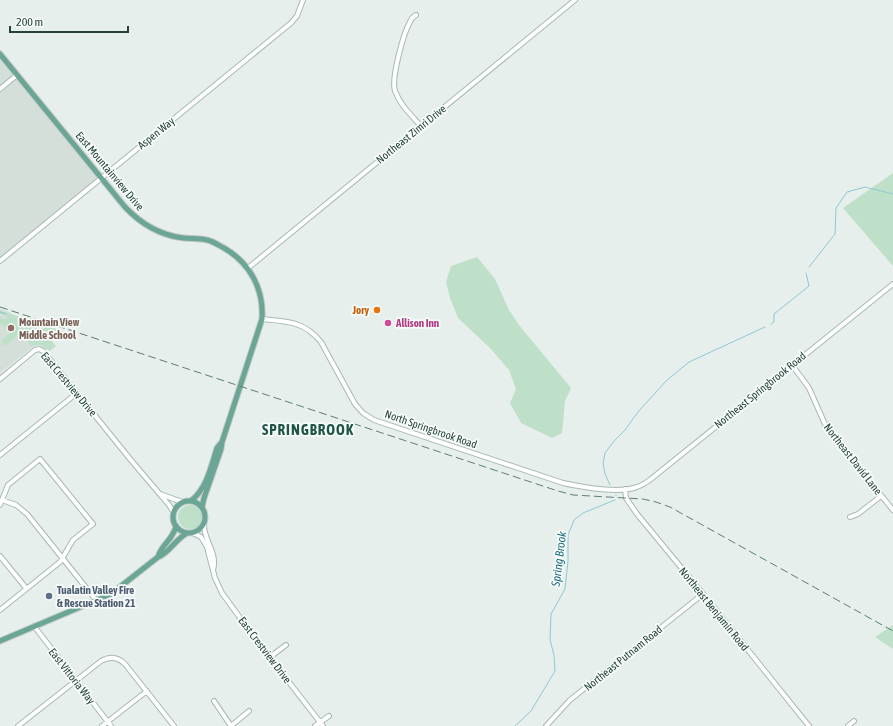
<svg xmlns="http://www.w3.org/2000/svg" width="893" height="726" font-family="'Asap Condensed',sans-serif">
	<rect width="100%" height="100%" fill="#e6efeb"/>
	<path fill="#d4dfda" d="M0 53 102 178 0 261Z
		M0 309 9 312 35 345 0 373Z"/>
	<path fill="#bfe0c8" d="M893 173V266L843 208Z
		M477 257 495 279 509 310 519 325 571 388 565 401 562 433 552 438 521 423 510 403 516 389 509 370 490 348 458 318 450 298 446 282 451 266Z
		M0 310 8 313 74 335 73 337 64 340 58 335 51 340 56 346 50 351 40 345 32 346 20 334 5 346 1 341 10 333 2 324 0 326V318L6 319 7 316 0 313Z
		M178 517a12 12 0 1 1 24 0a12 12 0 1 1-24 0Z
		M893 625V649L875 637Z"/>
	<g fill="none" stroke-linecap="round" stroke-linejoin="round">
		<path stroke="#8ec9d4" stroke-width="1" d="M809 267 835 234 836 208 847 192 865 187 893 194
			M0 312 6 314
			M771 324 774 322V314L809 286 806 273
			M610 485 605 474 603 463 605 453 614 441 625 430 638 412 666 381 689 362 765 327
			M616 496V495
			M515 726 531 711 555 671 554 655 550 640 551 614 565 589 568 561V535L574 520 583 513 615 500"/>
		<g stroke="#a8b8b2" stroke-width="6">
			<path id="minor" d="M416 15C413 17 411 18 410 22 403 34 391 79 395 91 400 105 411 115 421 126
				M0 89 17 75
				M0 261 291 23 297 16 303 0
				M248 268 575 0
				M262 319C286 321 304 321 321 342L355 404 363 413 374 420 563 483C582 487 615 493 634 488 641 486 646 483 651 479L893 284
				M792 365 809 388 824 422 831 434 893 510
				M0 379 35 350 39 349 43 351 130 459 169 505 174 513
				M0 455 77 393
				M625 489 626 498 637 514 703 594 809 726
				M160 494 182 502
				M2 500 16 505 27 514 96 600
				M0 505 8 485 40 459 93 524 73 540 60 562 0 610
				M850 517 858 514 881 496
				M204 525C204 541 218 553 213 570
				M193 533 201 537 207 547 215 578 222 593 254 637 323 726
				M0 556 26 588
				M34 626 111 726
				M270 657 286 645
				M214 701 231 726
				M18 726 101 661C110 656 118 657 125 664L174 726
				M102 726 147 691
				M231 726 249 711
				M315 726 329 716
				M546 726 570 700 703 594
				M848 726 854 721"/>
		</g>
		<g stroke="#c2cac8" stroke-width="7">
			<path id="major" d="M0 54 125 207C141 224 159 235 183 238 191 239 199 238 207 240 213 241 218 245 224 248 250 263 264 289 262 319L222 442 221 449 204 498 202 507
				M173 517a16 16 0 1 1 32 0a16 16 0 1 1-32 0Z
				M191 501C207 488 211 467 217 448L221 443
				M158 557C161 545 173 540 176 526
				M0 641 111 594 158 557C168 554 176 539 187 533"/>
		</g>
		<use href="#minor" stroke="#fff" stroke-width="4"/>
		<use href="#major" stroke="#6aa596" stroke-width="5"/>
		<path stroke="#5f7d75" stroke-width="1" stroke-dasharray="8 4" stroke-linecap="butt" d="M0 307 558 491 573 495 643 499 656 502 670 507 893 631"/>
	</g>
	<circle fill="#e8710a" stroke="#f7fbf9" stroke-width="1.5" cx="377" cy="310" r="4"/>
	<circle fill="#d1479c" stroke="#f7fbf9" stroke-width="1.5" cx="388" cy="323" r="4"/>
	<circle fill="#8d6e63" stroke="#f7fbf9" stroke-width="1.5" cx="11" cy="328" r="4"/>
	<circle fill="#5c6f8a" stroke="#f7fbf9" stroke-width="1.5" cx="49" cy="596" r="4"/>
	<g text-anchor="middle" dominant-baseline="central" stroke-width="3.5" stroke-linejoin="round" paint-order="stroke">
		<g font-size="11" fill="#24423a" stroke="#f7fbf9">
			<text transform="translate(156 133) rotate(-39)">Aspen Way</text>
			<text transform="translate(411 134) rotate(-39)">Northeast Zimri Drive</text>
			<text transform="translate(110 171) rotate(50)">East Mountainview Drive</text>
			<text transform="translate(69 384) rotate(50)">East Crestview Drive</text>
			<text transform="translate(760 390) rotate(-39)">Northeast Springbrook Road</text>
			<text transform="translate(431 429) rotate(19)">North Springbrook Road</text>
			<text transform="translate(853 459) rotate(52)">Northeast David Lane</text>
			<text transform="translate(714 609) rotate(51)">Northeast Benjamin Road</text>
			<text transform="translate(265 650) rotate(53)">East Crestview Drive</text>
			<text transform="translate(623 658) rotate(-39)">Northeast Putnam Road</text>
			<text transform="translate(72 676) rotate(52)">East Vittoria Way</text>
		</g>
		<g font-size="11" font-weight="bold" fill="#c56008" stroke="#f7fbf9" text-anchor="end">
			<text x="369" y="310">Jory</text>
		</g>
		<g font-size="11" font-weight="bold" fill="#785e54" stroke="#f7fbf9" text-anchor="start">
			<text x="19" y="322">Mountain View<tspan x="19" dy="13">Middle School</tspan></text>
		</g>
		<g font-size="11" font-weight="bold" fill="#b23c85" stroke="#f7fbf9" text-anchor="start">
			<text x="396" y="323">Allison Inn</text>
		</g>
		<g font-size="11" font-weight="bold" fill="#4e5e75" stroke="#f7fbf9" text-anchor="start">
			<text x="57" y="590">Tualatin Valley Fire<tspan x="57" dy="13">&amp; Rescue Station 21</tspan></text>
		</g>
		<g font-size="12" font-style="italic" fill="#1c6f80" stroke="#f7fbf9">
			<text transform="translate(559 559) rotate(-83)">Spring Brook</text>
		</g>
		<g font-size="15" font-weight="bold" letter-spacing="1" fill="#1f5548" stroke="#f7fbf9">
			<text x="308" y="429">SPRINGBROOK</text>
		</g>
	</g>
	<path d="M10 26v6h118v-6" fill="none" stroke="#24423a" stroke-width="2"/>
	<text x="16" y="26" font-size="12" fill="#24423a" stroke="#f7fbf9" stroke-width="3" paint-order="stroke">200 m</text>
</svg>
